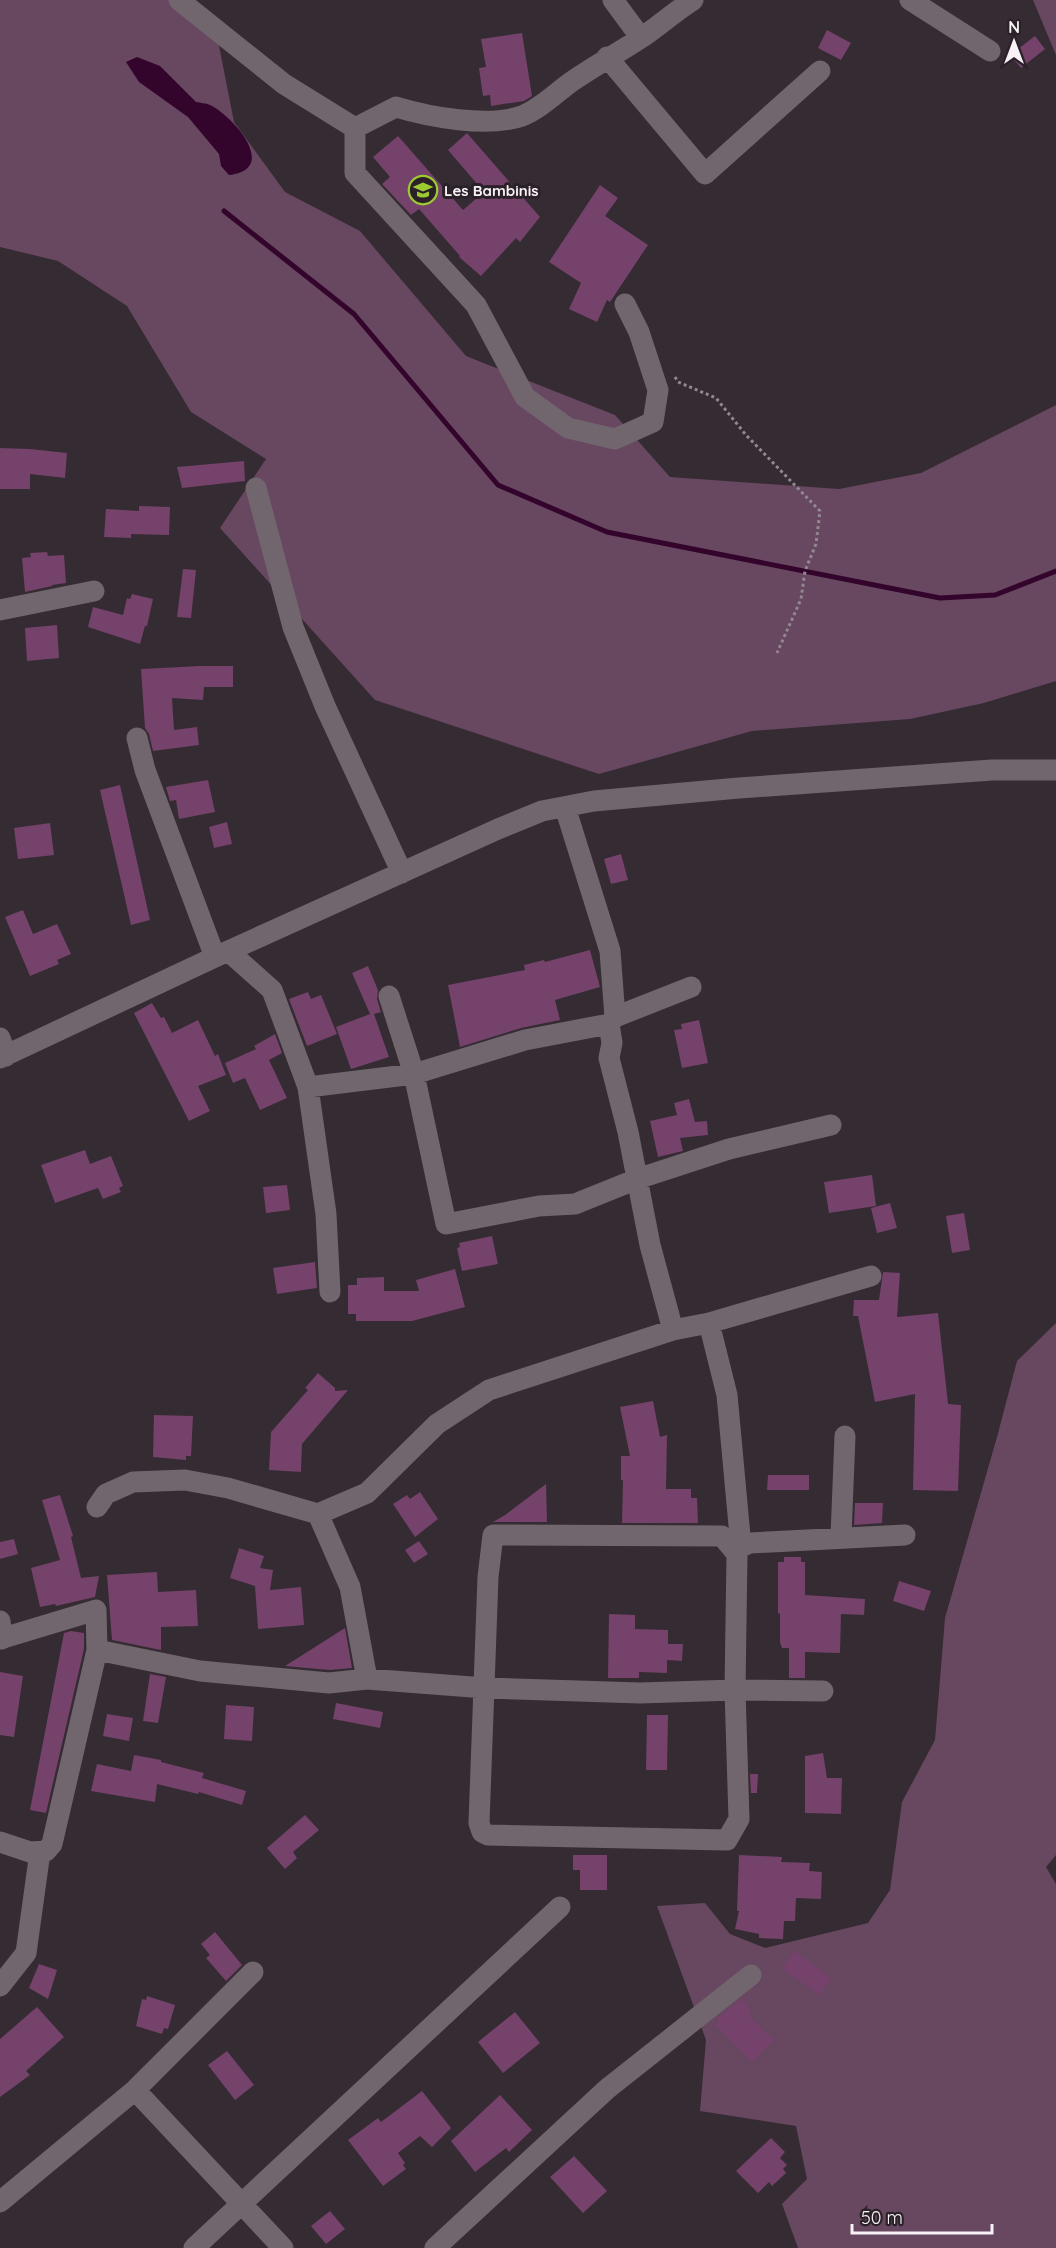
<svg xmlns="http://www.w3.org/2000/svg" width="1056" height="2248" font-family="Quicksand,sans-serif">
	<rect width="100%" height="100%" fill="#352b32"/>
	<path fill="#684760" d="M0 0H182L215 25 234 122 285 192 360 231 466 356 615 415 670 477 839 489 921 473 1056 405V681L984 703 910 719 752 731 599 774 375 700 220 528 266 459 191 412 127 306 58 261 0 247Z
		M1033 0H1056V55Z
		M1056 1323V1855L1046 1867 1056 1884V2248H798L782 2204 807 2179 796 2126 700 2111 706 2040 657 1906 705 1903 730 1934 765 1948 868 1923 890 1890 902 1802 935 1740 945 1618 997 1437 1017 1361Z"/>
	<path fill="#33042c" d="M137 57 160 66 196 102C200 103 206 103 210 105 233 116 280 169 229 175L221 166 219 154 188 117 139 82 126 62Z"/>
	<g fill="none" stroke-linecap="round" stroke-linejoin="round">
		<path stroke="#33042c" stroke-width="5" d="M224 211 354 314 498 485 607 532 940 598 995 595 1056 571"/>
	</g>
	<path fill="#74426a" d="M827 30 851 43 841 60 818 48Z
		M522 33 532 96 524 101 491 106 490 95 483 96 479 68 486 67 481 39Z
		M1035 36 1045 49 1021 68 1010 55Z
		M467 133 540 217 520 242 516 238 481 276 459 257 460 256 419 209 411 215 382 184 390 177 373 157 398 136 463 210 484 192 448 150Z
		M600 185 618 198 605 216 648 245 610 302 607 300 597 322 569 309 581 283 549 262Z
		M0 448 30 449 67 453 65 478 30 474V489H0Z
		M244 461 245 481 182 488 177 467Z
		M139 506 170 507 169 535 131 534V538L104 537 106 509 139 511Z
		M47 552 48 556 64 555 66 583 52 585V586L25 592 22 558 31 557 30 553Z
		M183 569 196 570 191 618 177 617Z
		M132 594 153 599 147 626H145L140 644 88 627 93 607 123 615 127 598 130 599Z
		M57 625 59 658 27 661 25 628Z
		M199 666H233V687H204L203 700 172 698 174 730 197 727 199 745 153 751 149 734 145 728 141 669Z
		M208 780 215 812 179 819 176 800 170 801 166 787Z
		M120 785 150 920 131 925 100 790Z
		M227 822 232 844 214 848 209 827Z
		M50 823 54 855 18 859 14 828Z
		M621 854 628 880 611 884 604 859Z
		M23 910 33 934 57 924 71 954 57 960 59 964 30 976 5 917Z
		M590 950 600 987 555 1000 560 1020 521 1028 460 1047 448 985 525 970 524 965 544 960 545 962Z
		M368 966 378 990 377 999 381 1012 374 1014 389 1057 351 1069 336 1027 370 1014 352 973Z
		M308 992 311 999 321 995 337 1034 307 1046 289 999Z
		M152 1003 161 1018 164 1017 172 1033 198 1020 215 1056 218 1054 226 1075 198 1086 210 1111 189 1121 134 1013Z
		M699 1020 708 1063 682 1068 674 1030 682 1029 681 1024Z
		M275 1034 282 1053 269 1060 287 1098 260 1110 245 1078 233 1083 225 1063 256 1049 254 1046Z
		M689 1099 695 1122 707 1121 708 1135 680 1138 683 1151 658 1157 650 1121 677 1115 674 1103Z
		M85 1150 90 1164 111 1156 123 1186 119 1188 121 1192 103 1199 98 1188 55 1203 41 1165Z
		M872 1175 876 1206 829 1213 824 1182Z
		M287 1185 290 1210 266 1213 263 1187Z
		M890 1203 897 1228 877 1233 871 1208Z
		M964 1213 970 1250 952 1253 946 1216Z
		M492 1236 498 1264 462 1271 457 1248 460 1247 459 1243Z
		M315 1262 317 1288 277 1294 273 1268Z
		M455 1269 465 1307 412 1321H356V1314H348V1285H357V1278L384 1277V1291H419L416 1280Z
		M883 1272 900 1273 897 1317 938 1313 948 1404 961 1405 958 1491 913 1490 915 1394 875 1402 858 1316H853L854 1300H879Z
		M318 1373 335 1388V1391L348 1390 302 1444 301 1472 269 1470 271 1432 308 1390 305 1388Z
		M653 1401 660 1437 667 1435 666 1489H691V1498H697L698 1523H622L623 1480H621V1456H630L620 1407Z
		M154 1415 193 1416 191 1456H186V1460L153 1457Z
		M768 1475H809V1490H767Z
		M546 1484 547 1522H493L505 1515Z
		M420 1492 438 1519 415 1537 393 1504 407 1495 410 1499Z
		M60 1495 73 1536 71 1537 81 1578 99 1576 95 1597 56 1606 55 1604 40 1607 31 1568 60 1560 42 1500Z
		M855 1503H883L882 1523 854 1525Z
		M14 1539 18 1554 0 1559V1542Z
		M419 1541 428 1554 414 1563 405 1550Z
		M239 1548 264 1556 260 1568 273 1570 270 1590 301 1587 304 1625 258 1629 255 1586 230 1578Z
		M784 1557H801V1562H805V1595L865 1599 864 1615 841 1614 840 1653 805 1652V1678H789V1648H782L780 1642V1614L778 1613V1562H784Z
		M157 1572 158 1592 196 1590 198 1626 161 1627V1650L112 1640 107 1575Z
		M899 1581 931 1591 924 1611 893 1601Z
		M609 1614 635 1615V1629L668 1630V1644H683L682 1661 667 1660V1673L639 1672V1678H608Z
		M345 1628 352 1668 330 1670 285 1666Z
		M71 1631 84 1633V1649L46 1813 30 1810 64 1633Z
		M0 1672 23 1676 14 1737 0 1735Z
		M150 1674 166 1677 158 1723 143 1721Z
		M336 1703 383 1712 380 1728 333 1719Z
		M226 1705 254 1707 252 1741 224 1739Z
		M107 1714 133 1718 129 1741 103 1736Z
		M647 1715H668L667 1770H646Z
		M823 1753 827 1778H842L841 1814 805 1813V1756Z
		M134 1755 161 1760V1762L204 1773 202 1778 246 1791 242 1805 199 1792 198 1794 157 1784 155 1802 91 1791 97 1764 131 1771Z
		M750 1774H758L757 1793H751Z
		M305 1815 319 1830 293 1852 297 1858 285 1869 267 1848Z
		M573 1855H607V1890H580V1870H573Z
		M739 1855 782 1857 781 1862 810 1863 809 1871 822 1872 821 1899 796 1898 795 1921H784L783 1939 759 1938V1934L735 1929 739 1911H737Z
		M215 1932 242 1965 226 1981 206 1958 210 1955 201 1944Z
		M794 1951 831 1978 819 1995 782 1968Z
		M39 1964 57 1970 48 1999 29 1988Z
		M147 1996 175 2005 168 2029 164 2028 162 2034 136 2026 142 1999 146 2000Z
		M741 1999 752 2011 748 2015 774 2040 752 2062 715 2025 719 2022 716 2019Z
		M37 2007 64 2037 26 2071 30 2075 0 2097V2039Z
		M515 2012 540 2043 503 2073 478 2042Z
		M227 2051 254 2085 235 2100 208 2065Z
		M422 2091 451 2128 432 2147 420 2136 398 2153 405 2163 403 2165 406 2169 383 2186 348 2140 378 2118 381 2122Z
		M500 2095 532 2130 509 2152 506 2148 475 2172 451 2141Z
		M771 2138 785 2152 780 2158 787 2165 783 2169 786 2173 772 2186 769 2182 758 2193 736 2171Z
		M574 2156 607 2191 583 2213 550 2177Z
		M330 2211 345 2229 326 2244 311 2226Z"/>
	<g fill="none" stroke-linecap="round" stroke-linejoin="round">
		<path stroke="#91898f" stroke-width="3" stroke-dasharray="3 3" stroke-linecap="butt" d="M675 377 678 382 716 398 746 435 820 511 816 544 805 571 801 599 777 653"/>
		<path stroke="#71666e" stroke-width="21" d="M179 0 284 84 355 128
			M613 0 641 38
			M910 0 990 51
			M607 57 705 174 820 71
			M625 304 639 332 658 390 653 422 615 439 568 428 525 397 476 305 355 173V128L396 107C429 117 488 128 522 116 540 109 556 93 571 82 594 66 618 53 641 38 659 26 674 12 693 0
			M256 488 293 627 325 706 402 873
			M0 610 94 591
			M137 738 145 770 215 957
			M565 807 610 951 615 1017
			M228 951 272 990 308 1087 326 1214 330 1292
			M389 996 414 1074 446 1224 539 1206 575 1204 637 1179 729 1149 831 1125
			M0 1038 6 1056
			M0 1058 215 957 498 829 542 811 594 801 739 788 992 770H1056
			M308 1087 414 1074 525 1040 609 1024
			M709 1323 727 1395 741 1547
			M673 1330 650 1245 628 1132 609 1058 612 1043 609 1024 615 1017 691 987
			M97 1507 106 1494 133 1482 185 1480 228 1488 318 1514 367 1493 437 1424 489 1390 673 1330 709 1323 871 1276
			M318 1514 350 1587 367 1679
			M841 1536 845 1436
			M737 1554 722 1536 493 1535 488 1577 479 1823 482 1832 488 1835 727 1840 739 1819 735 1690 737 1554 741 1547 750 1543 905 1535
			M0 1621 2 1639
			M0 1639 96 1610 97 1650 52 1844 46 1851 30 1852 0 1842
			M97 1650 200 1671 329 1683 367 1679 485 1688 640 1693 735 1690 823 1691
			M0 1986 26 1953 40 1852
			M135 2090 283 2248
			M0 2202 135 2090 253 1972
			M194 2248 560 1907
			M435 2248 607 2089 751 1975"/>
	</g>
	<defs>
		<g id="school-ring" transform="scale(1.5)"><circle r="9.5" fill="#2b2128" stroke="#9dca30" stroke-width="1.5"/><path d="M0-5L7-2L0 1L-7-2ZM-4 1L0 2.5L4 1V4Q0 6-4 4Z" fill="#9dca30"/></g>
	</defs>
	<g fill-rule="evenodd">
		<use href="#school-ring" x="423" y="190"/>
	</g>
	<g text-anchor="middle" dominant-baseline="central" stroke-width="6" stroke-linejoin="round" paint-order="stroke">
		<g font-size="15" font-weight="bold" fill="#f8f2f7" stroke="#2b2128" text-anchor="start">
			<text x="444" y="190">Les Bambinis</text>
		</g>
	</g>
	<g transform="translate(1014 42)" stroke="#2b2128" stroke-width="4.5" paint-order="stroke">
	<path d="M0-4.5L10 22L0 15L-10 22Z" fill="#f8f2f7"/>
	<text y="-9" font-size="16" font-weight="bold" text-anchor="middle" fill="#f8f2f7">N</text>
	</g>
	<path d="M852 2224v9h140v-9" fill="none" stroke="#f8f2f7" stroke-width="3"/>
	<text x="861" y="2224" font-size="18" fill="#f8f2f7" stroke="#2b2128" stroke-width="4.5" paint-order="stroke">50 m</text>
</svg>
